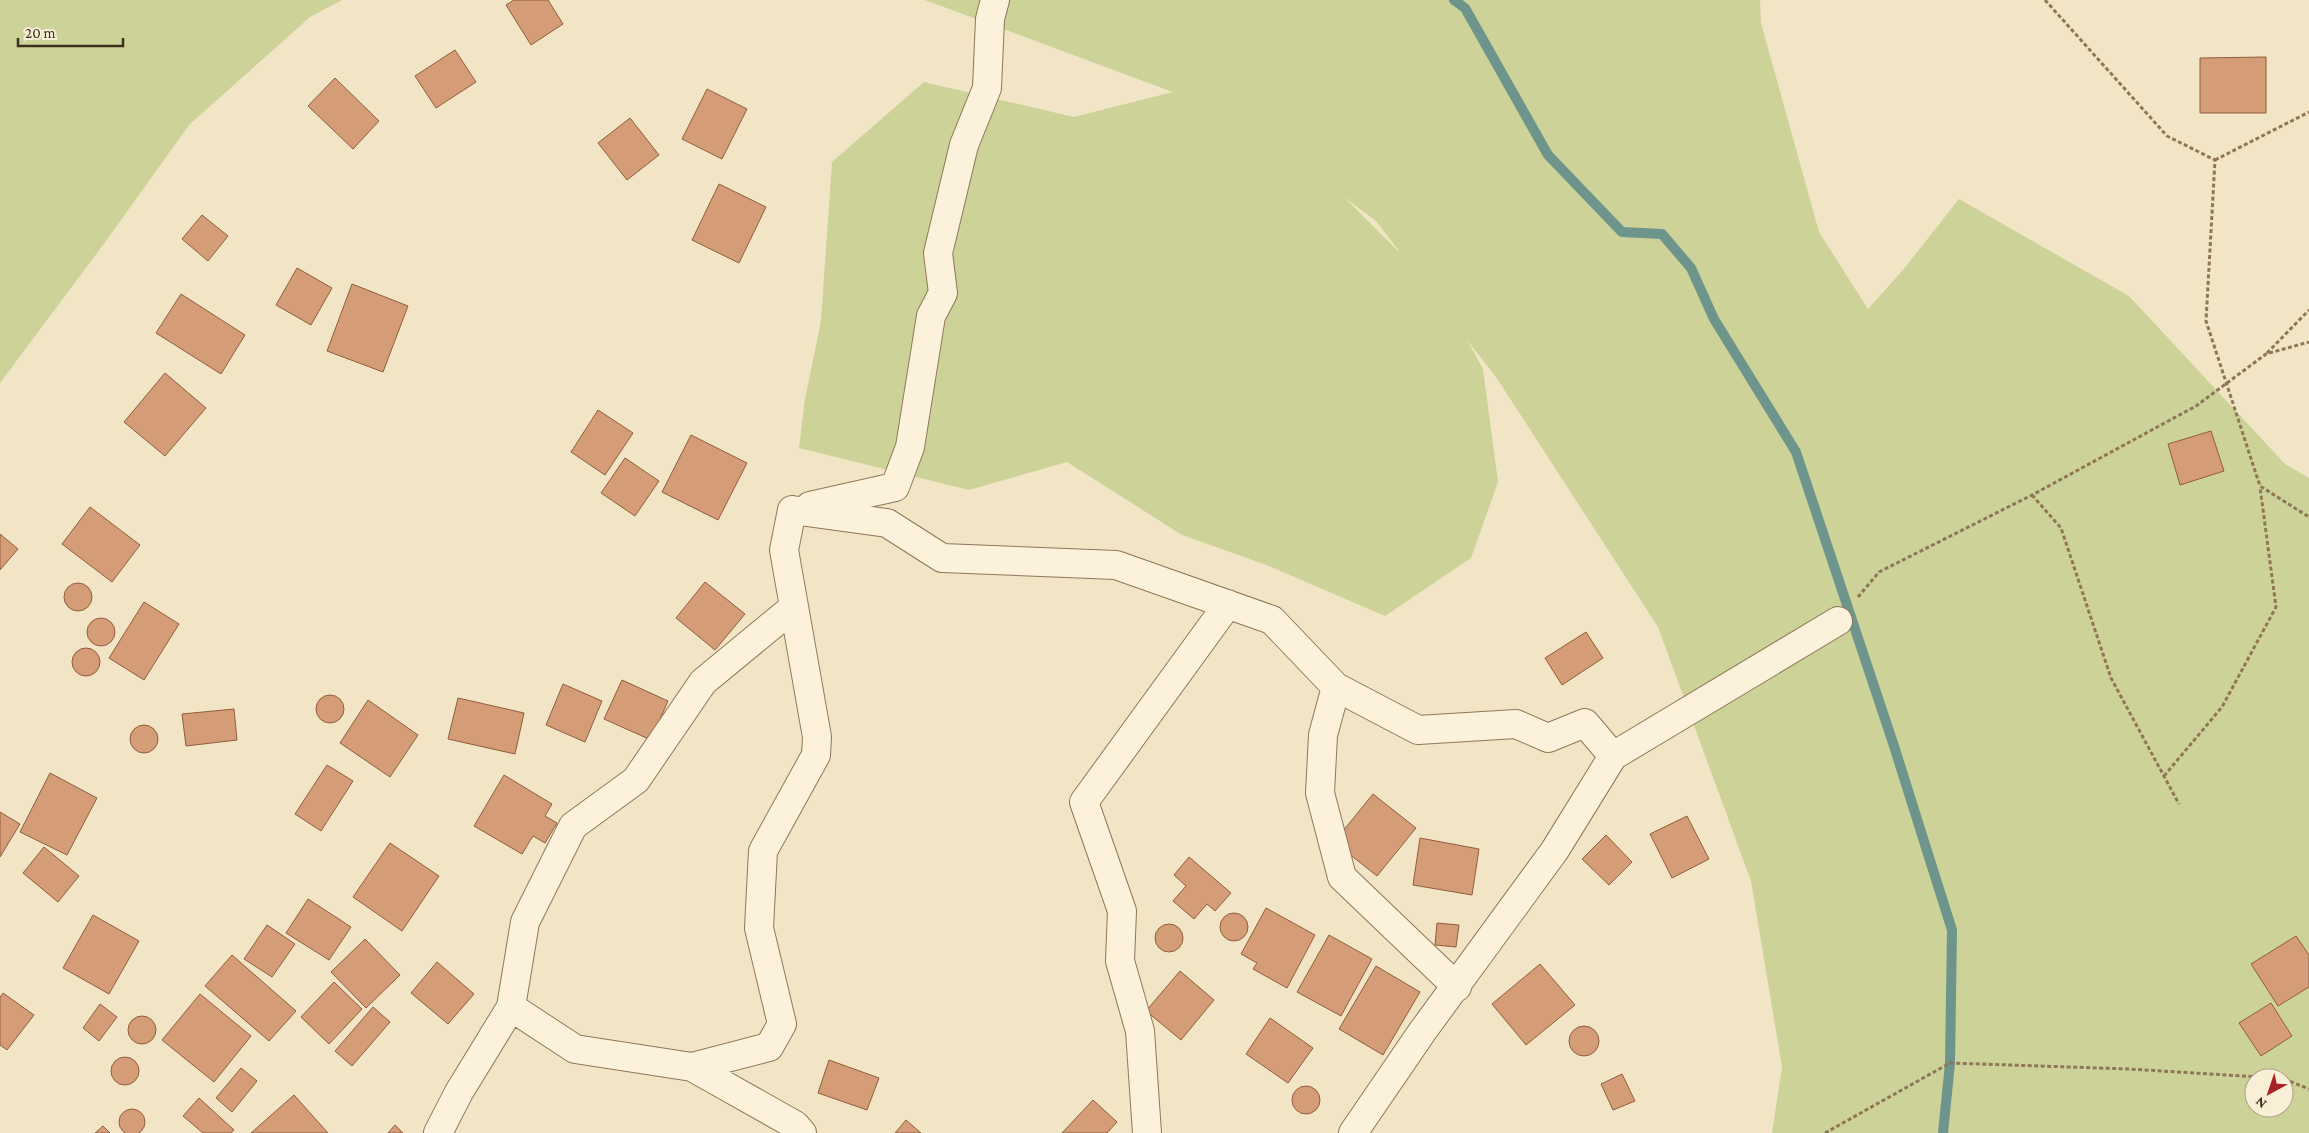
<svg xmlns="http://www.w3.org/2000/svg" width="2309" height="1133" font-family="'Crimson Pro',serif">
	<rect width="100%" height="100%" fill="#f2e5c5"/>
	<path fill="#ccd298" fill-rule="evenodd" d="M0 0H342L310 17 189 125 103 245 0 383Z
		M925 0H1760L1761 23 1819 232 1868 309 1903 270 1959 199 2129 296 2285 464 2309 478V1133H1772L1782 1067 1751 881 1658 627 1496 377 1467 340 1483 369 1498 482 1471 558 1385 616 1264 564 1182 535 1067 462 969 490 799 448 805 399 821 321 832 162 924 82 1074 117 1173 92ZM1344 197 1376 221 1399 251H1398ZM2254 1078H2284V1108H2254Z"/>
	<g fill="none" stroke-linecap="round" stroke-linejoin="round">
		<path stroke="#6d958b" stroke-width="10" d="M1454 0 1465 8 1548 155 1622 232 1662 234 1691 268 1714 319 1796 452 1893 743 1952 930 1950 1063 1943 1133"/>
	</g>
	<path fill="#d49d78" stroke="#915d3c" d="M514 0H548L563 24 531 45 506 5Z
		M455 50 476 82 436 108 415 76Z
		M2266 57V113H2200V58Z
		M335 78 379 121 353 149 308 106Z
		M707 89 747 109 722 159 682 139Z
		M630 118 659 155 627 180 598 143Z
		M719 184 766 207 739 263 692 240Z
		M202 215 228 236 208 261 182 239Z
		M297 268 332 288 311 325 276 305Z
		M352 284 408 306 383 372 327 351Z
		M181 294 245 335 221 374 156 333Z
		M165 373 206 408 165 456 124 422Z
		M598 410 633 433 605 475 571 452Z
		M2211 431 2224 471 2180 485 2168 444Z
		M691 435 747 463 718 520 662 492Z
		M625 458 659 481 635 516 601 493Z
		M90 507 140 545 112 582 62 544Z
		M0 534 18 549 0 570Z
		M705 582 745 614 715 650 676 618Z
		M64 597a14 14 0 1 1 28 0a14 14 0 1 1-28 0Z
		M144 602 179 624 144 680 109 658Z
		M87 632a14 14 0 1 1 28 0a14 14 0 1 1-28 0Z
		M1586 632 1603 658 1562 685 1545 658Z
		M72 662a14 14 0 1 1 28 0a14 14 0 1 1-28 0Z
		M622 680 668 701 651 740 604 719Z
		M563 684 602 701 585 742 546 725Z
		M316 709a14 14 0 1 1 28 0a14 14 0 1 1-28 0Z
		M458 698 524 713 515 754 448 739Z
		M368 700 418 735 390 777 340 743Z
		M234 709 237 740 186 746 182 714Z
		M130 739a14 14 0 1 1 28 0a14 14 0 1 1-28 0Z
		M327 765 353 781 321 831 295 814Z
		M50 773 97 798 67 855 20 832Z
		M504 775 552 804 545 816 557 823 545 843 533 836 522 854 474 826Z
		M1373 794 1416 828 1377 876 1334 842Z
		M0 812 20 824 0 857Z
		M1687 816 1709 859 1672 878 1650 834Z
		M1606 835 1632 862 1609 885 1582 859Z
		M1420 838 1479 849 1472 895 1413 885Z
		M390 843 439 876 402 931 353 897Z
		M44 847 79 876 58 902 23 873Z
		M1189 857 1231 893 1215 911 1207 904 1194 919 1173 901 1186 886 1174 875Z
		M308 899 351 927 329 960 286 933Z
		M1266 908 1315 935 1287 988 1253 969 1257 963 1241 954Z
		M1220 927a14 14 0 1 1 28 0a14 14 0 1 1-28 0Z
		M93 915 139 941 109 994 63 968Z
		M1437 923 1459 925 1456 947 1435 945Z
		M1155 938a14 14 0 1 1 28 0a14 14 0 1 1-28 0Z
		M267 925 295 944 272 977 244 959Z
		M1329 935 1372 959 1341 1016 1297 992Z
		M2296 936 2309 955V987L2278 1006 2251 964Z
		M365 939 400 975 366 1008 331 972Z
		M232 955 296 1011 269 1041 205 986Z
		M437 962 474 994 448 1024 411 993Z
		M1540 964 1575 1005 1526 1045 1492 1004Z
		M1376 966 1420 992 1383 1055 1339 1029Z
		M1180 971 1214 1000 1181 1040 1146 1011Z
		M334 982 362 1009 329 1044 301 1017Z
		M3 993 34 1015 7 1050 0 1045V997Z
		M200 994 251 1036 214 1082 162 1040Z
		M2271 1003 2292 1036 2261 1056 2239 1023Z
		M100 1004 117 1017 99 1041 83 1028Z
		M373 1007 390 1022 352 1066 335 1051Z
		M128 1030a14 14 0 1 1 28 0a14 14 0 1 1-28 0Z
		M1270 1018 1313 1048 1288 1083 1246 1054Z
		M1569 1041a15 15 0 1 1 30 0a15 15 0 1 1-30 0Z
		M111 1071a14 14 0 1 1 28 0a14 14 0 1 1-28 0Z
		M829 1060 879 1078 867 1110 818 1093Z
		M241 1068 257 1081 232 1112 216 1098Z
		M1622 1074 1635 1101 1613 1110 1601 1084Z
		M1292 1100a14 14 0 1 1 28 0a14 14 0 1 1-28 0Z
		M294 1095 328 1133H251Z
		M199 1098 234 1130 231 1133H203L183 1116Z
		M1093 1100 1117 1122 1107 1133H1062Z
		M119 1122a13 13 0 1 1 26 0a13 13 0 1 1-26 0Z
		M906 1120 921 1133H895Z
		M395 1125 403 1133H388Z
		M103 1126 110 1133H95Z"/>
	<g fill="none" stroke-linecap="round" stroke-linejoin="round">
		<g stroke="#907659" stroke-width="30">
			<path id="minor" d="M810 506 895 487 910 447 931 316 943 293 938 253 964 145 987 88 990 19 995 0
				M792 510 887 523 942 558 1116 565 1272 620 1336 687 1418 730 1516 724 1548 738 1585 723 1613 756
				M1336 687 1323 735 1320 793 1342 877 1457 987
				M511 1007 525 922 573 826 636 780 703 682 794 607
				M692 1067 769 1047 782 1024 759 928 763 851 816 755 817 737 784 550 792 510
				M438 1133 459 1092 511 1007 575 1049 692 1067 795 1125 802 1133
				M1147 1133 1140 1031 1120 961 1122 911 1084 802 1228 604
				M1353 1133 1422 1032 1555 850 1613 756 1838 621"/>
		</g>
		<path stroke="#907659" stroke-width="3" stroke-dasharray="4 2.5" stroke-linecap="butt" d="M2045 0 2167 136 2215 160 2206 321 2260 486 2309 517
			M2215 160 2309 112
			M2267 353 2309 310
			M2032 495 2061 528 2111 678 2179 804
			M1858 597 1879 572 2032 495 2196 406 2266 354 2309 342
			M2164 776 2222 707 2276 607 2260 487
			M2284 1079 2309 1089
			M1825 1133 1950 1063 2129 1069 2275 1078"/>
		<use href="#minor" stroke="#fcf1da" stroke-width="28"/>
	</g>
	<g transform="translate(2269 1093) rotate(220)"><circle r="24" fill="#f9eed6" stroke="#afa18c"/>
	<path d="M0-4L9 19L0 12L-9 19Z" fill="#a52325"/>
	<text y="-8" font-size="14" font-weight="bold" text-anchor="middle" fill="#3f2e1e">N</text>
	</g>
	<path d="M18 38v8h105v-8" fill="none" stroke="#3f2e1e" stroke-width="2.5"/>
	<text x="25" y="38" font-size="15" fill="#3f2e1e" stroke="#f9eed6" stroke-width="4" paint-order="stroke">20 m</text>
</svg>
